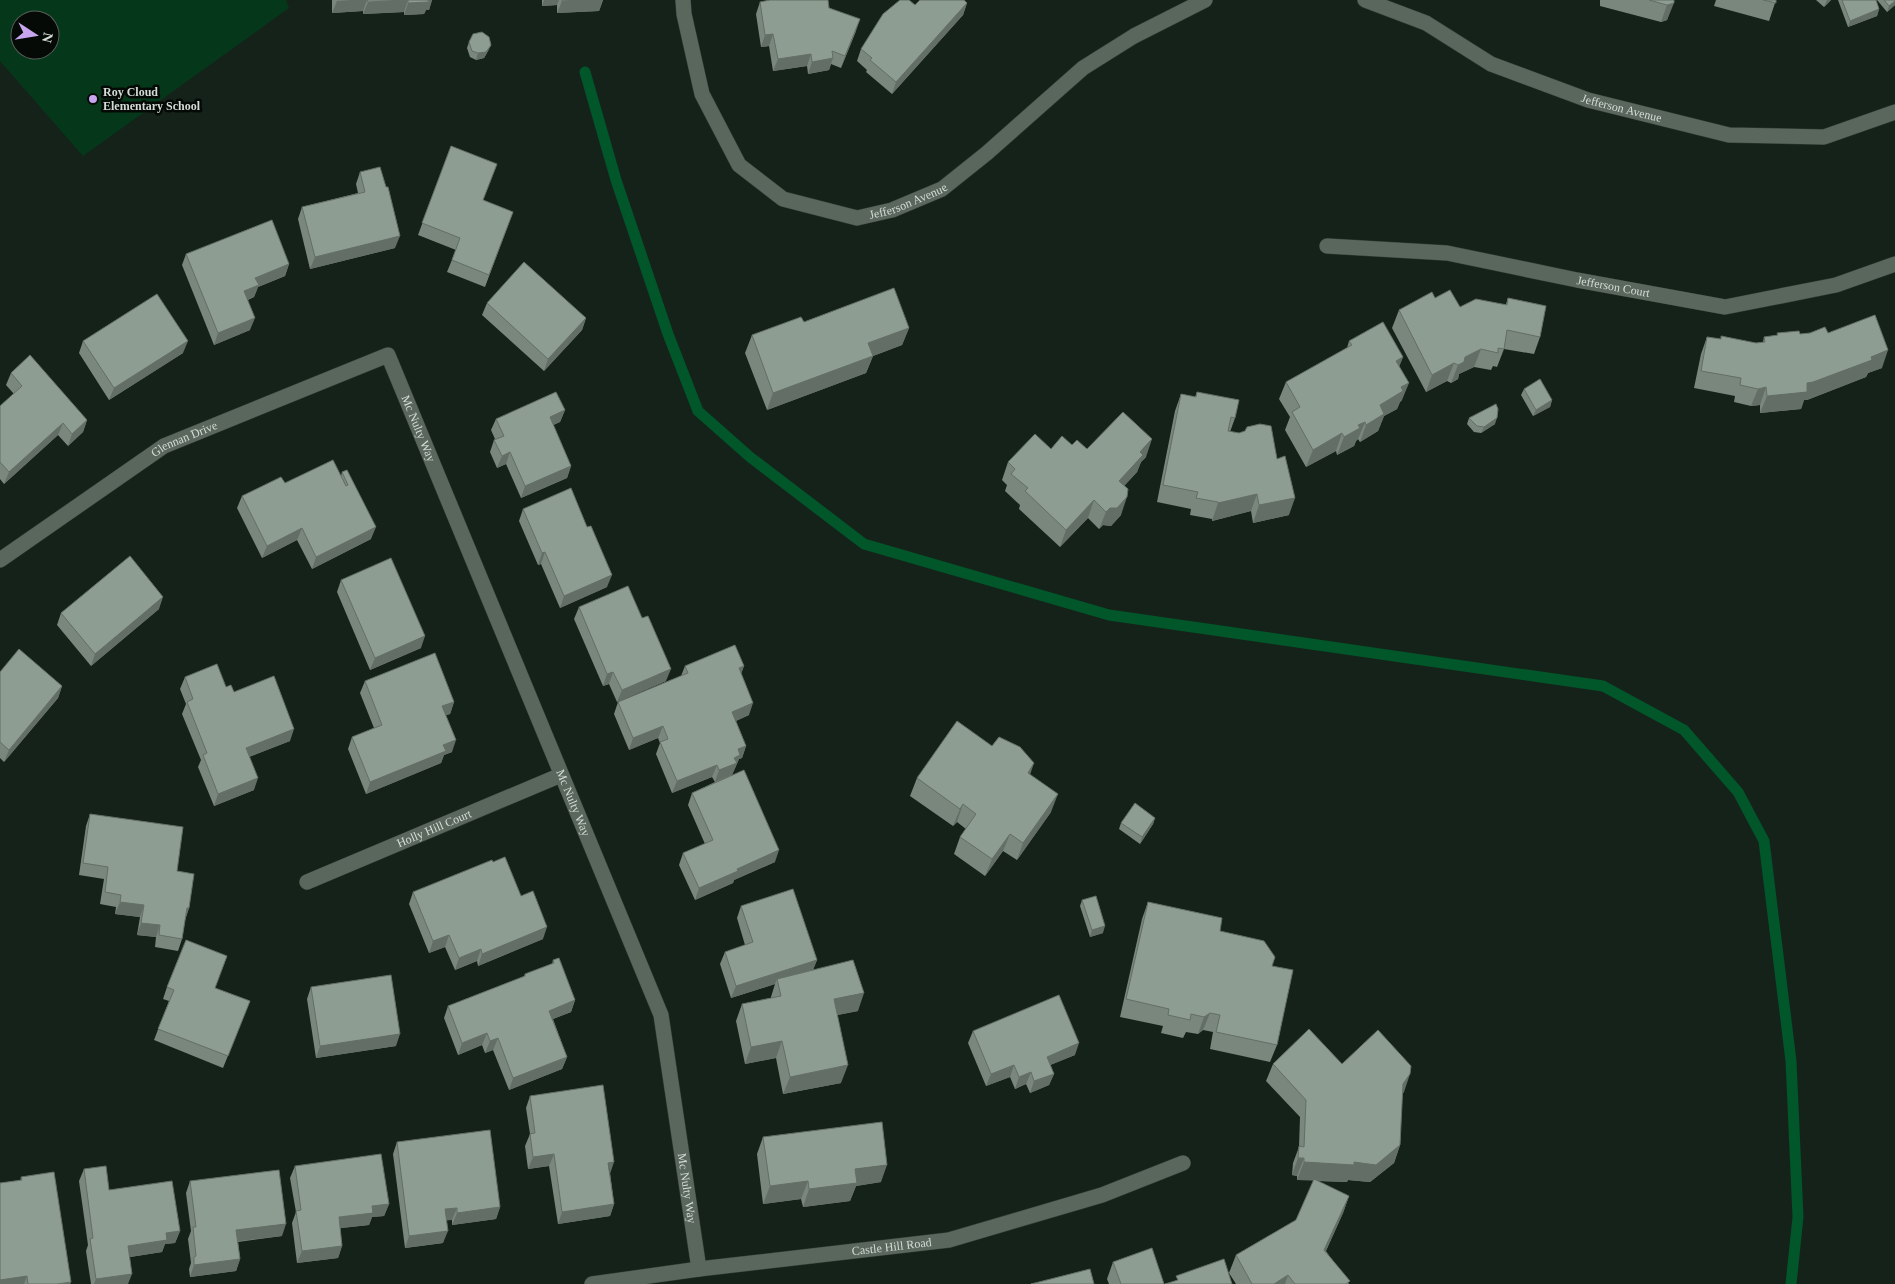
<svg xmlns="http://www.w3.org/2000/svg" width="1895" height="1284" font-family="Georgia,serif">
	<rect width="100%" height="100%" fill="#152219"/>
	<path fill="#05381b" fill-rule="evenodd" d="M0 0H286L289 8 83 156 0 61ZM20 20H50V50H20Z"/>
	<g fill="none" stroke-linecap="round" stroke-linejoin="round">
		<path stroke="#01562a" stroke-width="11" d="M585 72 616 180 668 334 698 411 750 457 864 544 1109 615 1603 686 1684 730 1738 792 1764 841 1791 1061 1798 1217 1791 1284"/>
		<g stroke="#343d36" stroke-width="16">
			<g id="minor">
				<path id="s1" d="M1327 246 1447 253 1577 280 1725 307 1836 285 1895 264"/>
				<path id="s2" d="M0 560 164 446 388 355 661 1015 699 1269"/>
				<path id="s3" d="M307 882 561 775"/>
				<path id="s4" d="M592 1284 699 1269 949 1240 1102 1195 1183 1163"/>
			</g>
		</g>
		<g stroke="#343d36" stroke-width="16">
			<g id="tertiary">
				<path id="s5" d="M683 0 684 14 702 94 739 165 783 199 857 218 892 210 942 189 987 153 1083 68 1134 36 1205 0"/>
				<path id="s6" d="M1365 0 1426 23 1491 64 1588 100 1729 135 1824 137 1895 112"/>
			</g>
		</g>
		<use href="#minor" stroke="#59675c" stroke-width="15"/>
		<use href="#tertiary" stroke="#59675c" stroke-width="15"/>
	</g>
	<path fill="#7a877d" d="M332 0H432L429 10H426L424 14 404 15V12L363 14V11L332 13Z
		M542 0H603L599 11 557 13V5L542 6Z
		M1600 0H1674L1667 20 1661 22 1600 6Z
		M1716 0H1776L1769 21 1714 6Z
		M1816 0H1831L1824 7Z
		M1838 0H1876L1879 9 1877 16 1848 27Z
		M1877 0H1895V5L1887 12Z
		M760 2 829 8 856 31 841 68 831 64 829 70 808 74 807 66 773 71 769 46 761 47 756 14Z
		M967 3 963 15 892 94 866 72 867 70 857 61 861 49 915 5Z
		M469 42 491 45 488 51 484 58 476 60 470 57 467 48Z
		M451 146 483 200 513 212 485 287 447 272 456 250 418 235Z
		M360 172 395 248 310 269 298 219 302 207 358 193 356 184Z
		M186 254 289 264 285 276 258 287 254 297 248 300 250 330 214 345 182 265Z
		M1435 298 1460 307 1506 304 1508 298 1540 337 1534 354 1504 349 1497 367 1493 366 1491 370 1474 367 1459 374 1458 379 1451 383 1447 381 1426 392 1392 328 1399 310Z
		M487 303 586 318 582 330 544 371 482 315Z
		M804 322 909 328 902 345 873 356 866 373 767 410 745 353 752 335Z
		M1777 333 1800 334 1828 333 1882 368 1868 373 1866 377 1807 400H1804L1801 409 1760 413V405L1751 406 1734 402 1735 396 1694 388 1701 354 1707 337 1720 339 1756 343 1763 342 1764 337 1777 336Z
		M83 341 183 353 109 400 79 353Z
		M1349 341 1403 357 1399 366 1402 400 1400 402 1397 409 1384 416 1378 431 1360 442 1358 439 1356 441 1354 446 1337 455 1336 451 1306 467 1285 430 1290 417 1279 399 1286 382 1347 348Z
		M11 373 87 420 83 432 68 446 58 435 4 484 0 479V406L14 394 6 385Z
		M1524 389 1552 400 1550 407 1533 416 1521 395Z
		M1197 392 1235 418 1230 432 1277 459 1289 515 1253 523 1251 511 1212 521V519L1190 515 1191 509 1157 502 1175 411 1181 394 1195 397Z
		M565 410 560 422 553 425 571 466 567 478 521 498 506 464 497 468 490 452 494 440 495 439 491 430 496 419Z
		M1469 418 1495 424 1481 433 1474 432 1467 424Z
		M1072 445 1087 449 1146 457 1141 462 1137 472 1124 486 1121 515 1111 526 1103 525 1099 529 1088 518 1060 547 1019 509 1020 505 1005 491 1007 485 1002 480 1008 462 1051 449Z
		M347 470 371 539 312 569 297 540 262 558 237 508 242 496 285 483 341 476 342 472Z
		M523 509 607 587 560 608 541 564 538 565 519 521Z
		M341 580 421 648 370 670 337 592Z
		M579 607 666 681 617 702 609 684 603 686 574 619Z
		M159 609 91 666 57 625 61 613Z
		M685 666H744L741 674 749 715 736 721 746 746 742 758 739 759 732 775 775 862 734 880 733 883 695 900 679 865 683 853 705 844 688 805 692 793 715 782 712 777 672 793 656 754 660 743 658 738 629 750 614 714 618 702 681 676Z
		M0 672 62 686 58 698 4 762 0 758Z
		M185 677 234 692 290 741 249 757 254 790 214 806 198 767 201 760 182 714 186 704 180 689Z
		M365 681 454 702 450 714 446 715 452 752 444 755 441 763 366 794 348 749 352 737 374 728 360 693Z
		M1030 775 1051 812 1017 860 1003 851 985 876 954 854 960 837 966 829 957 822 953 826 910 796 917 778Z
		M90 814 177 871 189 908 185 920 182 939 178 951 155 947 156 937 137 935 140 917 115 914 116 907 100 904 104 879 79 875 86 826Z
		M1155 818 1153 824 1140 844 1119 829 1121 823Z
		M493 862 521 896 543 939 478 966 477 961 455 970 445 947 429 953 409 904 413 892Z
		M1082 900 1103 933 1090 937 1080 906Z
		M1148 902 1220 931 1272 966 1277 1045 1270 1062 1210 1049 1213 1032 1203 1030 1198 1034 1186 1032 1183 1038 1161 1033 1163 1026 1120 1017 1142 919Z
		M741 906 817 960 813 970 858 1011 837 1015 841 1083 783 1094 776 1058 745 1064 736 1021 742 1004 771 998V997L775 984 731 998 720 964 725 952 745 945 737 918Z
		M553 960 575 1000 571 1012 553 1019 567 1057 562 1069 509 1090 493 1050 485 1053 482 1045 458 1055 444 1018 448 1006 524 977 525 974 552 964Z
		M167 987 215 988 250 1001 223 1068 154 1040 169 1001 163 999Z
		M311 987 396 1046 316 1058 307 999Z
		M973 1031 1075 1055 1050 1065 1054 1074 1049 1085 1030 1093 1026 1084 1015 1089 1010 1077 986 1086 968 1043Z
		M1273 1064 1404 1092 1402 1094 1400 1145 1394 1163 1370 1182 1348 1180 1347 1182 1317 1181 1349 1196 1343 1213 1326 1251 1349 1284H1236L1229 1273 1236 1255 1296 1220 1314 1180H1297V1176L1292 1175 1293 1163 1299 1147 1300 1117 1266 1081Z
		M530 1096 610 1173 614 1204 610 1216 558 1224 549 1166 528 1169 525 1146 530 1134 526 1108Z
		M763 1137 881 1182 856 1186 850 1201 803 1207 801 1199 763 1204 757 1154Z
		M397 1142 500 1207 496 1219 452 1225V1220H446L443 1243 405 1248 393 1154Z
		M295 1166 389 1204 384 1216 372 1217 369 1225 340 1228 342 1246 338 1258 297 1263 292 1223 296 1212 290 1178Z
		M84 1169 109 1190 180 1231 175 1243 165 1244 162 1252 130 1257 128 1284H91L86 1251 88 1245 79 1181Z
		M21 1177 71 1282 70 1284H0Z
		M190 1181 282 1236 238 1242 240 1259 236 1271 190 1277 189 1269 191 1263 188 1239 191 1231 186 1193Z
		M1113 1262 1164 1284H1109L1107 1279Z"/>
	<path fill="#636e66" d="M351 0H367L363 11 332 13 337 1Z
		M408 0 404 12 363 14 368 2Z
		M428 0H432L429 10H426L424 14 404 15 408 3Z
		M544 0H559L557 5 542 6Z
		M583 0H603L599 11 557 13 562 1Z
		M1827 0H1831L1824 7Z
		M1895 1V5L1887 12 1889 6Z
		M967 3 963 15 892 94 896 82Z
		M1674 3 1667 20 1661 22 1667 5Z
		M1879 9 1877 16 1848 27 1850 21Z
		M860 19 856 31 841 68 845 56Z
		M773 34 769 46 761 47 765 35Z
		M491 45 488 51 484 58 476 60 478 53Z
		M811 54 807 66 773 71 778 59Z
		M833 58 829 70 808 74 812 62Z
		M400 236 395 248 310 269 315 257Z
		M289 264 285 276 258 287 254 297 240 303 244 291 255 278Z
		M255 318 250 330 214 345 218 333Z
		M586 318 582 330 544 371 548 359Z
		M909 328 902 345 873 356 866 373 767 410 773 393 868 343Z
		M188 341 183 353 109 400 114 388Z
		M1481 349 1474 367 1459 374 1458 379 1451 383 1458 365 1465 357Z
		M1888 350 1882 368 1868 373 1866 377 1807 400H1804L1801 409 1760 413 1767 396Z
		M1403 357 1396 375V361Z
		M1454 363 1447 381 1426 392 1432 375Z
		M1409 383 1402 400 1400 402 1397 409 1384 416 1378 431 1360 442 1366 425 1380 405 1401 387Z
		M1766 387 1760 405 1751 406 1758 389Z
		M1552 400 1550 407 1533 416 1536 410Z
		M565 410 560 422 545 429 550 417Z
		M1497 418 1495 424 1481 433 1484 427Z
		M87 420 83 432 68 446 72 434Z
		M1365 422 1358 439 1356 441 1354 446 1337 455 1344 437 1358 425Z
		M63 423 58 435 4 484 9 472Z
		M1342 433 1336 451 1306 467 1313 450Z
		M1152 439 1146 457 1141 462 1137 472 1113 498 1119 481 1140 452Z
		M510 452 506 464 497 468 502 456Z
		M571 466 567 478 521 498 525 486Z
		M1257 494 1251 511 1212 521 1218 503Z
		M1127 497 1121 515 1111 526 1103 525 1099 529 1106 512 1110 508Z
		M1295 498 1289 515 1253 523 1259 505Z
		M1094 500 1088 518 1060 547 1066 530Z
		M376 527 371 539 312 569 316 557Z
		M302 528 297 540 262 558 267 546Z
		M545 552 541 564 538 565 542 553Z
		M612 575 607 587 560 608 564 596Z
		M163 597 159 609 91 666 95 654Z
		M425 636 421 648 370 670 375 658Z
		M744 666 739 678V668Z
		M671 669 666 681 617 702 622 690Z
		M613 672 609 684 603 686 607 674Z
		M62 686 58 698 4 762 9 750Z
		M454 702 450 714 438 718 442 706Z
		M753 703 749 715 728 724 732 712Z
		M663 726 658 738 629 750 633 738Z
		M294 729 290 741 241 760 246 748Z
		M456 740 452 752 444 755 441 763 366 794 370 782 443 745Z
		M746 746 742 758 739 759 732 775 715 782 719 770 738 749Z
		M1034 763 1028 781V773Z
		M717 765 712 777 672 793 677 781Z
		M258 778 254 790 214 806 218 794Z
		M1058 794 1051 812 1017 860 1023 843Z
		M963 804 957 822 953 826 960 809Z
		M1155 818 1153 824 1140 844 1142 837Z
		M1010 834 1003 851 985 876 992 859Z
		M779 850 775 862 734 880 733 883 695 900 699 888 737 869Z
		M120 902 144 905 140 917 115 914Z
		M187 908H189L185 920Z
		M141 923 160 925 156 937 137 935Z
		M1105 926 1103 933 1090 937 1092 930Z
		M547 927 543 939 478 966 482 954Z
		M449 935 445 947 429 953 433 941Z
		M481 949 477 961 455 970 459 958Z
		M817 960 812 972 777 979 775 984 731 998 736 986Z
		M864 993 858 1011 828 1017 834 999Z
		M575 1000 571 1012 545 1022 549 1011Z
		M1210 1013 1203 1030 1198 1034 1204 1017Z
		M487 1033 482 1045 458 1055 462 1043Z
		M400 1034 396 1046 316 1058 320 1046Z
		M498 1038 493 1050 485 1053 490 1041Z
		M782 1041 776 1058 745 1064 751 1047Z
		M1079 1043 1075 1055 1043 1068 1047 1057Z
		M567 1057 562 1069 509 1090 513 1078Z
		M848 1065 841 1083 783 1094 790 1077Z
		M1014 1065 1010 1077 986 1086 991 1074Z
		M1031 1072 1026 1084 1015 1089 1019 1077Z
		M1054 1074 1049 1085 1030 1093 1034 1081Z
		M1410 1074 1404 1092 1396 1101 1403 1084Z
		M1400 1145 1394 1163 1370 1182 1348 1180 1347 1182 1297 1180 1304 1162H1354Z
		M554 1154 549 1166 528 1169 533 1157Z
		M1298 1158H1304L1297 1176 1292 1175Z
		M614 1162 610 1174 608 1163Z
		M887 1165 881 1182 856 1186 850 1201 803 1207 809 1189 855 1169Z
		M808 1181 801 1199 763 1204 770 1186Z
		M1349 1196 1343 1213 1318 1268 1324 1250Z
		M389 1204 384 1216 372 1217 369 1225 334 1229 339 1217 372 1206Z
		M614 1204 610 1216 558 1224 562 1212Z
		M500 1207 496 1219 452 1225 457 1213Z
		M457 1208 452 1220 440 1221 445 1209Z
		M286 1224 282 1236 232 1242 236 1230Z
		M180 1231 175 1243 165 1244 162 1252 124 1258 128 1246 166 1233Z
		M448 1231 443 1243 405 1248 409 1236Z
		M342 1246 338 1258 297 1263 302 1251Z
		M240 1259 236 1271 190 1277 194 1265Z
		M132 1274 128 1284H94L96 1279Z
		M1288 1275 1285 1284H1274Z
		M27 1276 24 1284H0V1280Z
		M71 1282 70 1284H57Z"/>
	<path fill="#8e9d91" stroke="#636e66" d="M367 0H405L368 2Z
		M408 0H428L429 2 408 3Z
		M562 0H583L562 1Z
		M770 0H828L829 8 860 19 845 56 832 51 833 58 812 62 811 54 778 59 773 34 765 35 760 2Z
		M900 0H909L915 5 920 0H964L967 3 896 82 870 60 872 58 861 49 883 14Z
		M1649 0H1674V3L1667 5Z
		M1763 0H1776V3Z
		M1842 0H1876L1879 9 1850 21Z
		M1884 0H1895V1L1889 6Z
		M482 32 489 37 491 45 486 52 478 53 472 51 469 42 473 34Z
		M451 146 497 164 483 200 513 212 489 275 452 260 460 238 422 223Z
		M380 167 386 187H388L400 236 315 257 302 207 365 192 360 172Z
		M272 220 289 264 255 278 259 285 244 291 255 318 218 333 186 254Z
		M524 262 586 318 548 359 487 303Z
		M894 288 909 328 868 343 873 356 773 393 752 335 801 317 804 322Z
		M1450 290 1460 307 1476 299 1507 305 1508 298 1546 306 1540 337 1507 330 1504 349 1498 348V353L1481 349 1465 357 1464 362 1458 365 1454 363 1432 375 1399 310 1432 292 1435 298Z
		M157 294 188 341 114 388 83 341Z
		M1875 315 1888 350 1871 357 1872 360 1813 382 1807 383V392L1767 396 1766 387 1758 389 1740 385 1741 378 1701 371 1707 337 1721 339V336L1756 343 1765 342 1764 337 1778 335 1777 333 1799 331 1800 334 1810 333 1825 327 1828 333Z
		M1383 322 1403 357 1396 361 1409 383 1401 387 1403 391 1380 405 1384 414 1366 425 1365 422 1358 425 1360 428 1344 437 1342 433 1313 450 1292 412 1300 407 1286 382 1352 345 1349 341Z
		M30 355 87 420 72 434 63 423 9 472 0 462V406L22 386 11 373Z
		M1540 379 1552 400 1536 410 1524 389Z
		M556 392 565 410 550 417 571 466 525 486 510 452 502 456 494 440 504 436 496 419Z
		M1197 392 1239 400 1235 418 1231 417 1228 431 1239 433 1245 431 1247 427 1260 424 1271 426 1277 459 1285 456 1295 498 1259 505 1257 494 1218 503V502L1196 498 1198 492 1163 485 1181 394 1196 397Z
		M1496 404 1498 409 1497 418 1484 427 1477 426 1469 418Z
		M1123 412 1152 439 1140 452 1143 455 1119 481 1128 489 1127 497 1117 508H1110L1106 512 1094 500 1066 530 1025 491 1028 488 1011 474 1015 469 1008 462 1035 434 1051 449 1062 436 1072 445 1077 440 1087 449Z
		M333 460 346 486 348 485 342 472 347 470 376 527 316 557 302 528 267 546 242 496 281 477 285 483Z
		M571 488 587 527 591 526 612 575 564 596 545 552 542 553 523 509Z
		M130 556 163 597 95 654 61 613Z
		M391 558 425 636 375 658 341 580Z
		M628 586 642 618 648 616 671 669 622 690 613 672 607 674 579 607Z
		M735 645 744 666 739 668 753 703 732 712 746 746 738 749 740 755 734 758 737 763 719 770 717 765 677 781 660 742 668 739 663 726 633 738 618 702 688 673 685 666Z
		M19 649 62 686 9 750 0 742V672Z
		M435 653 454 702 442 706 456 740 443 745 446 751 370 782 352 737 382 725 365 681Z
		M217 664 226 687 231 685 234 692 274 676 294 729 246 748 258 778 218 794 203 755 207 753 187 702 193 699 185 677Z
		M957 721 992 746 999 737 1020 747 1034 763 1028 773 1058 794 1023 843 1010 834 992 859 960 837 976 814 963 804 960 809 917 778Z
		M744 770 779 850 737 869 738 871 699 888 683 853 713 840 692 793Z
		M1135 803 1155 818 1142 837 1121 823Z
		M90 814 183 827 177 871 194 874 189 908H187L182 939 159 935 160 925 141 923 144 905 120 902 121 895 105 892 108 867 83 863Z
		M505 857 521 896 533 891 547 927 482 954 481 949 459 958 449 935 433 941 413 892 492 860 493 862Z
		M793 889 817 960 736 986 725 952 753 942 741 906Z
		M1096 896 1105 926 1092 930 1082 900Z
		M1148 902 1222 918 1220 931 1264 941 1275 957 1272 966 1293 970 1277 1045 1216 1032 1220 1015 1210 1013 1204 1017 1191 1014 1190 1020 1168 1015 1169 1009 1126 999Z
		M186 940 227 956 215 988 250 1001 228 1056 158 1029 174 990 167 987Z
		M559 958 575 1000 549 1011 567 1057 513 1078 498 1038 490 1041 487 1033 462 1043 448 1006 525 976V974L554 963 553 960Z
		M853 960 864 993 834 999 848 1065 790 1077 782 1041 751 1047 742 1004 781 996 777 979Z
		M391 975 400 1034 320 1046 311 987Z
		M1059 995 1079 1043 1047 1057 1054 1074 1034 1081 1031 1072 1019 1077 1014 1065 991 1074 973 1031Z
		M1309 1029 1342 1064 1378 1030 1411 1066 1410 1074 1403 1084 1400 1145 1376 1165 1354 1162V1165L1304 1162V1158H1298L1299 1146 1304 1147 1306 1100 1273 1064Z
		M603 1085 614 1162 608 1163 614 1204 562 1212 554 1154 533 1157 530 1134 535 1133 530 1096Z
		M882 1122 887 1165 855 1169 857 1183 809 1189 808 1181 770 1186 763 1137Z
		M490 1130 500 1207 457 1213V1208L445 1209 448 1231 409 1236 397 1142Z
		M381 1154 389 1204 372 1206 373 1213 339 1217 342 1246 302 1251 296 1211 301 1210 295 1166Z
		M106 1166 109 1190 172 1181 180 1231 166 1233 167 1240 128 1246 132 1274 96 1279 90 1239 93 1238 84 1169Z
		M279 1170 286 1224 236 1230 240 1259 194 1265V1257L196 1256 193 1227H196L190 1181Z
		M54 1172 71 1282 57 1284H28L27 1276 0 1280V1183L22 1180 21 1177Z
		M1314 1179 1349 1196 1324 1250 1350 1281 1346 1284H1295L1288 1275 1274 1284H1252L1236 1255 1296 1220Z
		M1152 1248 1164 1284H1121L1113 1262Z
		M1224 1259 1232 1284H1165L1178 1280 1176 1276Z
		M1090 1269 1094 1284H1031Z"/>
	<circle fill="#c7a6ef" stroke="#050a06" stroke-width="2" cx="93" cy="99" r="5"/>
	<g text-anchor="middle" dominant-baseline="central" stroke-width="5" stroke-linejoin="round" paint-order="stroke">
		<g font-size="12" font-weight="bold" fill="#d4dcd6" stroke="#050a06" text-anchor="start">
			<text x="103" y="92">Roy Cloud<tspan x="103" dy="14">Elementary School</tspan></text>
		</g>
		<g font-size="12" fill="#d4dcd6" stroke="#050a06">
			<text stroke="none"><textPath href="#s6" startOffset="280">Jefferson Avenue</textPath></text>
			<text stroke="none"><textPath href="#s5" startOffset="362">Jefferson Avenue</textPath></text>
			<text stroke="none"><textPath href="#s1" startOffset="290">Jefferson Court</textPath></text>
			<text stroke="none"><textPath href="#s2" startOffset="521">Mc Nulty Way</textPath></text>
			<text stroke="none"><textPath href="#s2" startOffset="221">Glennan Drive</textPath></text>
			<text stroke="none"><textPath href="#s2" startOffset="926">Mc Nulty Way</textPath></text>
			<text stroke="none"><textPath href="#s3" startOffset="138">Holly Hill Court</textPath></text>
			<text stroke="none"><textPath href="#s2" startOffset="1331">Mc Nulty Way</textPath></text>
			<text stroke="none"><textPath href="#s4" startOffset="302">Castle Hill Road</textPath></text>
		</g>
	</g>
	<g transform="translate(35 35) rotate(102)"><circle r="24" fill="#050a06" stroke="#585e59"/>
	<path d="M0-4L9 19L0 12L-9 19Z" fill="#c7a6ef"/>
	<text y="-8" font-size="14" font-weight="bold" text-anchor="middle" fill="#d4dcd6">N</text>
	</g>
</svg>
